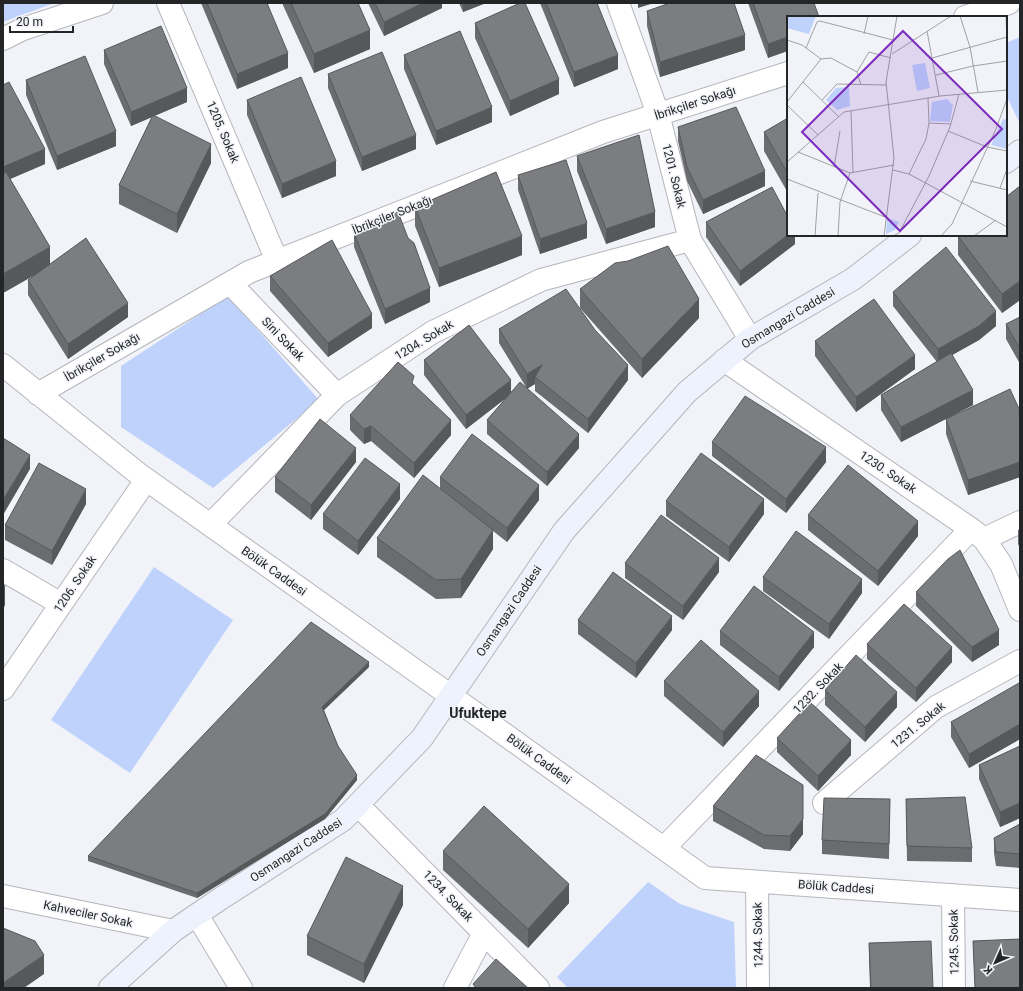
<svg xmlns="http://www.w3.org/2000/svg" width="1023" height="991" font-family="Roboto,sans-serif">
	<rect width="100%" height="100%" fill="#f1f3f8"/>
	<path fill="#bed2fc" d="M3 3H54L3 22Z
		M1020 37V124L1006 95V43Z
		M228 296 319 400 213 488 121 427V366Z
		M154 567 233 620 130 773 51 720Z
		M648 882 680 904 734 922 736 988H568L557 977Z"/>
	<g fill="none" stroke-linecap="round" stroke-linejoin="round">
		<g stroke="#b4b6bb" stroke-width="24">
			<path id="street" d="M168 3 277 261
				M618 3 658 114 690 240 750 339
				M965 17 1009 3
				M3 39 23 29 102 3
				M230 283 337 395
				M724 360 971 529 984 539 1001 564 1020 610
				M3 365 140 475 451 696 705 878 1020 900
				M38 394 249 272 603 132 788 73
				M210 525 337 395 433 332 541 280 690 240
				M984 539 1020 522
				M3 570 61 604
				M3 689 146 480
				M824 803 936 707 1020 661
				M358 805 538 988
				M664 848 971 529
				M757 882 758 988
				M953 895 954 988
				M3 896 173 931
				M197 915 241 988
				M455 988 484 933"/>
		</g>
		<g stroke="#b4b6bb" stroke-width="24">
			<path id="secondary" d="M1006 162 1020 151
				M110 988 173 931 220 899 343 820 422 738 564 531 687 392 750 339 853 279 910 235"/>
		</g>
		<use href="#street" stroke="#fff" stroke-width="22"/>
		<use href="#secondary" stroke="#eef2fc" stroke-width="22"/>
	</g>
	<path fill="#6a6c6f" d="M201 3H267L288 68 237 89Z
		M282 3H358L370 49 314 73Z
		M368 3H442V8L384 36Z
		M459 3H486L463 12Z
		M540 3H597L618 69 574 87Z
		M748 3H814L768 58Z
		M647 11 745 50 660 77 647 26Z
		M475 23 559 94 510 116 475 38Z
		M104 50 187 102 154 116 211 163 177 233 119 204V185L152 117 131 126 104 64Z
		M404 55 492 122 436 145 404 69Z
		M328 74 416 149 362 171 328 88Z
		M26 80 116 146 57 170 26 95Z
		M3 85 45 164 10 179 50 264 128 317 68 359 28 295V280L40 272 3 293Z
		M247 100 336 176 282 198 247 115Z
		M788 118V193L764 151V132Z
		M678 127 765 186 703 214 687 181 678 141Z
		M577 156 655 227 606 244 577 171Z
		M518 175 587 238 540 254 518 190Z
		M1020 186V300L1002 313 958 255V236Z
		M415 207 522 255 439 287 415 226Z
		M706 222 795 235V244L740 286 706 237Z
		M354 233 408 238 430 302 385 324 354 247Z
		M270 276 372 328 328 357 270 291Z
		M580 289 699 318 642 378 580 308Z
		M893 292 996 326 979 340 952 355 973 405 901 442 881 410V395L937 362 893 306Z
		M1020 317V364L1006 339V324Z
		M499 329 628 380 588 433 535 391V384L527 388 579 448 547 486 487 434V420L505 399 466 429 424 375V360L511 392 526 387 499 343Z
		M815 341 915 369 856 412 815 356Z
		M414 384 451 435 414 478 371 441 364 444 350 430V415Z
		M1020 411V477L968 495 946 434V419Z
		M712 442 826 462 786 513 712 456Z
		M356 462 311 520 275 492V477Z
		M440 477 539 500 507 542 493 531V549L461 598 436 599 377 557V538L440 488Z
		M400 499 358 555 323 529V514Z
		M666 501 764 514 729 562 666 516Z
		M86 504 52 565 5 540V525Z
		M808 515 918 536 878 586 808 530Z
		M1020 529V548L1018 544V530Z
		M625 563 719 572 683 620 625 578Z
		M763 577 862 593 829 639 763 591Z
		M916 592 999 645 972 662 916 606Z
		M578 620 672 630 636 678 578 634Z
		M720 631 814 647 779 691 720 645Z
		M867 644 952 662 916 702 867 659Z
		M369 667 324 710 338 746 357 780 325 819 197 898 88 861V856Z
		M664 681 759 706 723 747 664 696Z
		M1020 685V739L969 768 951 737V722Z
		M825 690 897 707 865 742 825 705Z
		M777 738 851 755 818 791 777 752Z
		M1020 746V818L1000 827 979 779V765Z
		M890 799 889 859 822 854V840Z
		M906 799 972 848V862L907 861Z
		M713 806 803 834 790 851 764 849 713 821Z
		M1020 824V868L996 866 994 853V838Z
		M443 851 569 903 528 948 443 870Z
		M403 905 364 983 307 955V936Z
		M973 941 1020 988H975Z
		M869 943 933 988H870L869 958Z"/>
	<path fill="#56585a" d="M423 3H442V8L384 36V22Z
		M463 3H486L463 12Z
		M638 3H654L638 8Z
		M370 30V49L314 73V54Z
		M745 35V50L660 77V62Z
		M788 37V51L768 58V44Z
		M288 53V68L237 89V74Z
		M618 55V69L574 87V72Z
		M559 79V94L510 116V101Z
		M187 88V102L131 126V112Z
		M492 107V122L436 145V131Z
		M116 131V146L57 170V156Z
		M416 135V149L362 171V157Z
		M211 144V163L177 233V214Z
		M45 149V164L3 182V167Z
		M336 161V176L282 198V184Z
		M765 171V186L703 214V200Z
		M655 212V227L606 244V229Z
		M587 223V238L540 254V239Z
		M788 235H795V244L740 286V271Z
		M522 236V255L439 287V268Z
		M50 247V266L3 293V274Z
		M1020 281V300L1002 313V294Z
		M430 288V302L385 324V309Z
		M699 299V318L642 378V359Z
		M128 303V317L68 359V344Z
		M996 311V326L979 340 938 363V349Z
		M372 314V328L328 357V343Z
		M915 355V369L856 412V397Z
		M542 365 535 377V384L527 389V374Z
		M628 365V380L588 433V419Z
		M511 380V394L466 429V415Z
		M973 390V405L901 442V427Z
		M451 420V435L414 478V463Z
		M371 426V441L364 444V429Z
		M579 434V448L547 486V472Z
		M826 447V462L786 513V499Z
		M356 448V462L311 520V505Z
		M30 455V469L3 515V500Z
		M1020 462V477L968 495V480Z
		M400 484V499L358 555V541Z
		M539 485V500L507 542V528Z
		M86 489V504L52 565V551Z
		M764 499V514L729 562V547Z
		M918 521V536L878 586V571Z
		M493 530V549L461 598V579Z
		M719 558V572L683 620V606Z
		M862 579V593L829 639V624Z
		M5 586V605L3 610V591Z
		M672 616V630L636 678V663Z
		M999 630V645L972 662V647Z
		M814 632V647L779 691V677Z
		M952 647V662L916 702V688Z
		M369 662V667L322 712V707Z
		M759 691V706L723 747V732Z
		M897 692V707L865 742V727Z
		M1020 724V739L969 768V754Z
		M851 740V755L818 791V776Z
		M357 775V780L325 819 197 898V893Z
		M803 785V834L790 851V836Z
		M1020 803V818L1000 827V812Z
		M569 884V903L528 948V929Z
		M403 886V905L364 983V964Z
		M44 955V974L24 988H3V983Z"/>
	<path fill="#7b7d81" stroke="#56585a" d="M207 3H267L288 53 237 74Z
		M291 3H358L370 30 314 54Z
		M375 3H423L384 22Z
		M520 3H525L559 79 510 101 475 23Z
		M546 3H597L618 55 574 72Z
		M670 3H734L745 35 660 62 647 11Z
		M753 3H814L819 17H788V37L768 44Z
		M161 26 187 88 131 112 104 50Z
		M460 31 492 107 436 131 404 55Z
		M382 52 416 135 362 157 328 74Z
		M85 56 116 131 57 156 26 80Z
		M301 77 336 161 282 184 247 100Z
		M9 82 45 149 3 167V85Z
		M736 107 765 171 703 200 687 167 678 127Z
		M153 115 211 144 177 214 119 185Z
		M788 118V174L764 132Z
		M639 135 655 212 606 229 577 156Z
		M566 160 587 223 540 239 518 175Z
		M6 172 50 247 3 274V174Z
		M496 172 522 236 439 268 415 207Z
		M1020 186V281L1002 294 958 236 959 235H1006V197Z
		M772 187 788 217V235L740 271 706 222Z
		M398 212 408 238 414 243 430 288 385 309 354 233Z
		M86 238 128 303 68 344 28 280Z
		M332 240 372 314 328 343 270 276Z
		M668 246 699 299 642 359 580 289 615 263 628 261Z
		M946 247 996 311 979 326 938 349 893 292Z
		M566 289 595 330 628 365 588 419 535 377 542 365 527 374 499 329Z
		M874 299 915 355 856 397 815 341Z
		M1020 317V349L1006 324Z
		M469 325 511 380 466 415 424 360Z
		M951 353 973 390 901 427 881 395Z
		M398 362 414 376 412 383 451 420 414 463 371 426 364 429 350 415Z
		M520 382 579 434 547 472 487 420Z
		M1010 389 1020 411V462L968 480 946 419Z
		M745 396 826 447 786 499 712 442Z
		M320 419 356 448 311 505 275 477Z
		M472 434 539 485 507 528 440 477Z
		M3 438 30 455 3 500Z
		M701 453 764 499 729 547 666 501Z
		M365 458 400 484 358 541 323 514Z
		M39 463 86 489 52 551 5 525Z
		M848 465 918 521 878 571 808 515Z
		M423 475 493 530 461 579 436 580 377 538Z
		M661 515 719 558 683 606 625 563Z
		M796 531 862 579 829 624 763 577Z
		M960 550 999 630 972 647 916 592 948 559Z
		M613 572 672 616 636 663 578 620Z
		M3 585 5 586 3 591Z
		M754 586 814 632 779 677 720 631Z
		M904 604 952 647 916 688 867 644Z
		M311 622 369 662 322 707 338 746 357 775 325 814 197 893 88 856Z
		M701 640 759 691 723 732 664 681Z
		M856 655 897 692 865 727 825 690Z
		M1019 683 1020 685V724L969 754 951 722Z
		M810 702 851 740 818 776 777 738Z
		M1020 746V803L1000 812 979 765Z
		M756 755 803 785V819L790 836 764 835 713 806Z
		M965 797 972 848 907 846 906 799Z
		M824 798 890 799 889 844 822 840Z
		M484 806 569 884 528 929 443 851Z
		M1020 824V854L996 852 994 838Z
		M346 857 403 886 364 964 307 936Z
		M3 928 35 941 44 955 3 983Z
		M1020 939V988H975L973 941Z
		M931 941 933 988H871L869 943Z
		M496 959 528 988H476L473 984Z"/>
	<g text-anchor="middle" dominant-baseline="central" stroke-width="3" stroke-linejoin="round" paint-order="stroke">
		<g font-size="12" fill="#242527" stroke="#f1f3f8">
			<text transform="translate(695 103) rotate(-18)">İbrikçiler Sokağı</text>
			<text transform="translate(223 132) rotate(67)">1205. Sokak</text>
			<text transform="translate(674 176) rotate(76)">1201. Sokak</text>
			<text transform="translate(392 215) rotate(-22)">İbrikçiler Sokağı</text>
			<text transform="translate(788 318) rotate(-31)">Osmangazi Caddesi</text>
			<text transform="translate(283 339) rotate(46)">Sini Sokak</text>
			<text transform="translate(424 340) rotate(-31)">1204. Sokak</text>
			<text transform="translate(102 357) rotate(-30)">İbrikçiler Sokağı</text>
			<text transform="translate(888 472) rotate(34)">1230. Sokak</text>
			<text transform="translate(274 571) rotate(35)">Bölük Caddesi</text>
			<text transform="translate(75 584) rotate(-56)">1206. Sokak</text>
			<text transform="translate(509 611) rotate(-56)">Osmangazi Caddesi</text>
			<text transform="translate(818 688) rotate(-46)">1232. Sokak</text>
			<text transform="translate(918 725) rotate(-39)">1231. Sokak</text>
			<text transform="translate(539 759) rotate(36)">Bölük Caddesi</text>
			<text transform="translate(296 850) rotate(-33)">Osmangazi Caddesi</text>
			<text transform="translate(836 887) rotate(4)">Bölük Caddesi</text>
			<text transform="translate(448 896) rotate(46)">1234. Sokak</text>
			<text transform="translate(88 914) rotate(12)">Kahveciler Sokak</text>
			<text transform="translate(758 935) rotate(-91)">1244. Sokak</text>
			<text transform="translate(954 942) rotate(-91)">1245. Sokak</text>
		</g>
		<g font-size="14" font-weight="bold" fill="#242527" stroke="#f1f3f8">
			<text x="478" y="713">Ufuktepe</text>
		</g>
	</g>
	<g transform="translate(787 16)">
		<rect width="220" height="220" fill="#f1f3f8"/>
		<path d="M0 0H29L22 18 0 12ZM138 47 143 72 130 75 125 49ZM62 71 63 90 50 94 39 84 49 72ZM160 83 166 89 163 106 143 105 145 86ZM216 103 220 104V133L204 129ZM100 202 112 206 108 214 99 218Z" fill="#bed2fc"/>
		<path fill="none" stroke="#9fa1a4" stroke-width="1" d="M173 0 183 31 191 76M219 0 220 27M140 15 152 80M77 18 81 0M0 24 15 29 34 43 44 42 70 56 74 69M19 32 30 6 33 5 106 24M105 38 164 0M145 42 220 21M70 56 82 36 104 42M149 59 186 50 220 45M16 66 52 101M35 84 50 68 99 69M0 86 34 43M0 89 31 119M64 95 66 157M142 107 164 108M161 115 200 131 220 135M11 136 63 157 107 149M0 146 57 96 153 80 220 74M47 151 53 115M106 154 122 158 220 211M122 158 139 123 142 107 141 82M0 163 98 201M183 165 220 174M213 172 220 153M28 220 31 177M51 220 53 186 63 157M97 220 107 142 99 66 110 0M106 220 112 217 142 160 163 111 172 78M154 220 165 208 209 113 220 83M187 220 209 204"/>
		<path fill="#7b2cbf" fill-opacity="0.15" stroke="#7b2cbf" stroke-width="2" d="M116 15 215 113 113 215 15 116Z"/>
		<rect width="220" height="220" fill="none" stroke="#242527" stroke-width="2"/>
	</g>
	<rect width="1023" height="991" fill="none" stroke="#242527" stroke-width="8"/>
	<g transform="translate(995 963) rotate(225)" stroke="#f1f3f8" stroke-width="3" paint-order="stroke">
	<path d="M0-3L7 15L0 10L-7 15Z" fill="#242527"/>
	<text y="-6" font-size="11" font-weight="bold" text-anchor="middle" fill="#242527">K</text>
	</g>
	<path d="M10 26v6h63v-6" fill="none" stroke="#242527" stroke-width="2"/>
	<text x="16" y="26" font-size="12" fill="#242527" stroke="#f1f3f8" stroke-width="3" paint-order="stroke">20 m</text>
</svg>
